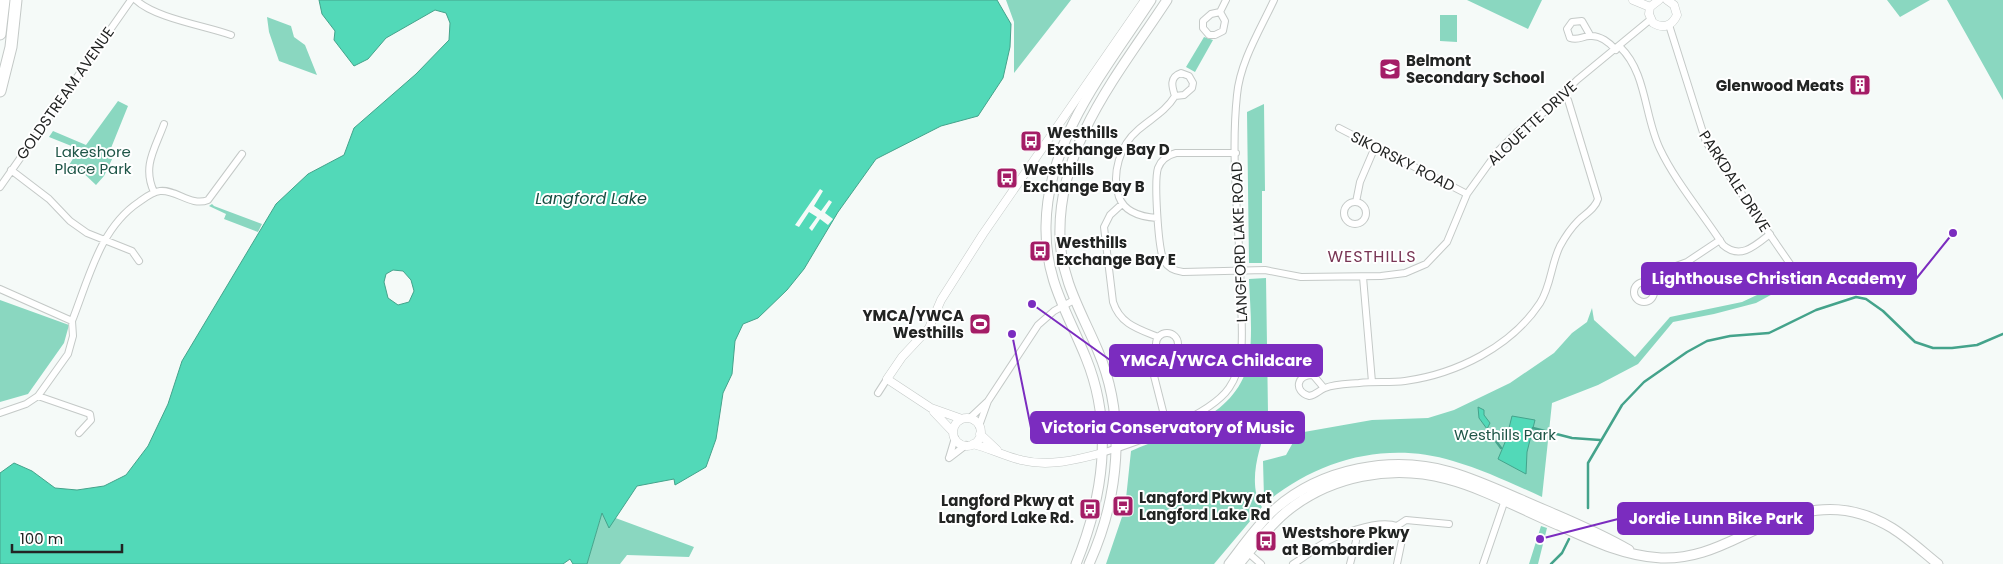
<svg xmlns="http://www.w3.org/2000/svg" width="2003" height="564" font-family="Poppins,sans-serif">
	<rect width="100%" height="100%" fill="#f5faf8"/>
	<path fill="#8ad7c0" d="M1006 0H1071L1014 73V22Z
		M1467 0H1542L1528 29Z
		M1887 0H1930L1900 17Z
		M1947 0H2003V100Z
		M1440 15H1457V42L1440 41Z
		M267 17 291 26 294 37 305 45 317 75 279 61 269 32Z
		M1204 37 1213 40 1195 72 1186 67Z
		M118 101 128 106 109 153 114 155 104 176 96 185 77 167 70 174 66 170 79 149 49 137 53 131 86 145Z
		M1264 104 1265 191H1262V263H1249L1247 112Z
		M212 204 214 206 262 224 258 232 224 219 226 214 209 206Z
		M1266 278 1268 413 1278 418 1274 427 1268 425C1259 447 1247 485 1262 507L1214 564H1106L1125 508 1131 451C1177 431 1239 416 1249 359 1253 333 1250 305 1249 279Z
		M1791 279 1793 283 1756 303 1714 314 1673 322 1638 364 1598 385 1552 403 1542 497C1513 484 1484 470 1453 461 1387 441 1319 459 1267 502L1264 498 1263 461 1286 455 1300 430 1304 432 1372 420 1428 418 1454 410 1510 383 1554 353 1572 333 1587 322 1592 308 1594 320 1635 357 1670 317 1742 302Z
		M0 300 69 325 64 343 28 394 0 402Z
		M602 513 694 547 689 557 627 555 620 564H587Z
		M1541 526 1547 528 1538 564H1529Z"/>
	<path fill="#52d9b8" stroke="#44a38b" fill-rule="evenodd" d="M319 0H997L1011 24 1010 47 1003 78 978 116 941 126 876 159 838 212 804 269 787 290 758 318 743 324 735 341 732 374 723 393 716 439 706 467 675 485 674 479 637 486 609 528 602 513 587 564H573L570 559 563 564H0V473L14 463 32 471 55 488 77 490 104 486 126 475 148 446 168 404 182 361 276 204 308 174 344 155 354 128 416 74 449 40 450 23 446 13 435 10 386 38 368 59 354 66 334 40 335 31 322 14ZM393 270 403 271 411 280 414 291 409 302 398 305 388 298 384 282 386 274Z
		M1478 407 1484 410V415L1490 423 1487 429 1479 418Z
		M1512 416 1535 420 1527 452 1526 474 1498 459 1506 440Z"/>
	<path fill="#f5faf8" d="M820 189 823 191 814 206 821 211 829 200 832 202 825 213 833 219 828 225 820 219 812 231 809 228 817 217 809 212 799 227 795 225Z"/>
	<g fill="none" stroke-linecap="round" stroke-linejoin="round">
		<path stroke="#44a38b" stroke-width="2.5" d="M1533 428 1572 438 1600 440
			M1487 429 1501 448
			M1588 508V463L1622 405 1644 382 1687 352 1707 341 1730 336 1769 333 1816 310 1856 297 1866 299 1883 311 1915 342 1933 348H1952L1977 345 2003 334
			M1551 564 1562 553 1569 539"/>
		<g stroke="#c4c9c7" stroke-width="8">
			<path id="minor" d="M136 0C155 18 206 26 231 35
				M1220 12 1225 21 1223 31 1215 35H1209L1203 28V21L1211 14Z
				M1220 12 1226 0
				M1669 25 1706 142 1797 274
				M1590 35 1582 21 1572 22 1567 29 1570 38C1579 41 1582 36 1590 36 1600 35 1610 43 1616 50
				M1620 47C1647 73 1644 116 1660 149 1675 181 1703 214 1723 245 1740 260 1755 246 1770 234
				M1181 73 1189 76 1193 83 1192 88 1184 95 1175 96C1172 87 1169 77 1181 73Z
				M1339 128 1467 194
				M1236 153H1176C1168 155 1161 160 1158 168 1154 180 1158 249 1164 261 1168 268 1175 271 1183 272L1265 270 1301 277 1381 276 1405 273 1426 264 1447 242 1467 194 1498 151 1517 132 1547 110 1577 80 1651 19
				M11 170 49 199 70 221 87 233 132 251 139 261
				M0 187 131 0
				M154 192C142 166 155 149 164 124
				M1344 213a11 11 0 1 1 22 0a11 11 0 1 1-22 0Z
				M1356 202 1360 182 1375 147
				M1122 204 1110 215 1104 227 1113 302C1120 324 1138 329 1158 337
				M1157 218C1142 217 1125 213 1119 197 1111 174 1120 145 1138 130 1152 118 1166 111 1175 96
				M1363 277 1372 382
				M1634 292a10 10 0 1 1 20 0a10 10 0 1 1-20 0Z
				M1650 283 1662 271 1687 262 1720 240
				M0 289 72 321
				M72 321C89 278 100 228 139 202 146 197 152 192 160 191 176 189 191 207 208 200L242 154
				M1156 344a11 11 0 1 1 22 0a11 11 0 1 1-22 0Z
				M1157 349 1151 355 1150 360 1167 427
				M1324 388 1313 375C1297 374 1293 391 1309 396 1316 395 1319 390 1325 388 1335 384 1349 384 1359 383 1374 381 1390 383 1405 381 1456 374 1511 347 1540 303 1551 286 1551 264 1560 246 1565 237 1571 228 1578 221 1585 214 1595 209 1598 199L1568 100 1562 95
				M878 393 887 379
				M38 396 90 414 91 420 79 433
				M0 413 26 404 38 396 68 354 73 336 72 321
				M970 418 987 402
				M979 426 988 401 1038 325 1054 311 1074 300
				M1102 453C1135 443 1210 416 1229 388 1247 362 1241 326 1241 296 1240 230 1230 161 1237 95 1240 62 1260 30 1274 0
				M949 458 966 445
				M949 458 955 438
				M1397 526 1406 520 1449 524
				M1245 550 1261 564
				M1293 564C1302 559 1310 552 1319 546 1336 535 1377 519 1397 526L1403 535 1397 564
				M1350 564 1356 541 1355 531
				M1483 564 1506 497"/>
		</g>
		<g stroke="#c4c9c7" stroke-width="9">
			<path id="tertiary" d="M1633 0 1650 7
				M1659 0 1650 7 1649 14 1653 23C1663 29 1672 26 1677 15L1674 5 1667 0
				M934 412 953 432
				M953 432a14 14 0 1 1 28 0a14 14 0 1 1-28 0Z
				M962 419 931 408 887 379 902 357 929 328 941 300 983 234 1145 0
				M980 434 997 450
				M973 444C989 448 1004 456 1021 460 1048 467 1076 460 1102 453"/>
		</g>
		<g stroke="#c4c9c7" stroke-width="11">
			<path id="secondary" d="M1076 564C1103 497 1114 427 1086 358 1067 311 1045 280 1046 226 1047 139 1106 69 1151 0
				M1089 564C1119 498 1127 419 1098 351 1082 313 1061 280 1060 237 1057 145 1120 72 1167 0
				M1229 564C1243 546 1258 524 1275 509 1322 468 1392 455 1451 472 1475 479 1499 490 1522 500 1558 516 1595 530 1629 550
				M1239 564C1254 546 1268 527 1286 512 1330 476 1391 464 1447 479 1485 489 1522 510 1558 525 1591 540 1624 556 1661 558 1691 559 1715 549 1742 536 1795 511 1838 495 1892 528 1908 538 1923 552 1938 564"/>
		</g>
		<g stroke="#c4c9c7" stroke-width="13">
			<path id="motorway" d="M0 34 4 0
				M0 91 11 47 16 0"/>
		</g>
		<use href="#minor" stroke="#fff" stroke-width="6"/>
		<use href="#tertiary" stroke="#fff" stroke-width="8"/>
		<use href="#secondary" stroke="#fff" stroke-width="9"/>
		<use href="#motorway" stroke="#fff" stroke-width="11"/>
	</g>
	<defs>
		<g id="school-square" transform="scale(1.125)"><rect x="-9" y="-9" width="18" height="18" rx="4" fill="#a41d66" stroke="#fff"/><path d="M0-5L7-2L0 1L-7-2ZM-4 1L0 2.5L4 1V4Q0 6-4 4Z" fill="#fff"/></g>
		<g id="building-square" transform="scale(1.125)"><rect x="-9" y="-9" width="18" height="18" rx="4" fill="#a41d66" stroke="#fff"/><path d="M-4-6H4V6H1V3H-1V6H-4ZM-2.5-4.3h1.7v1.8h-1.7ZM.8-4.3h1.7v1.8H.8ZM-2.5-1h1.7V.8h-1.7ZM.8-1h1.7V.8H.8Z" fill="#fff"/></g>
		<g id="bus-square" transform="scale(1.125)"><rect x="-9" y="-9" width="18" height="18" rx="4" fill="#a41d66" stroke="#fff"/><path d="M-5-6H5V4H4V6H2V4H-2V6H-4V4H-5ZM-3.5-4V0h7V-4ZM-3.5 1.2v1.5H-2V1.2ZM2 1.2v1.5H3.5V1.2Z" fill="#fff"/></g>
		<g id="stadium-square" transform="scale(1.125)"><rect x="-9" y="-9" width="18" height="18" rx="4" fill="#a41d66" stroke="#fff"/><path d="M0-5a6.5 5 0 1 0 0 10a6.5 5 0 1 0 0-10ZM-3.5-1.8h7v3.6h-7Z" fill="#fff"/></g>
	</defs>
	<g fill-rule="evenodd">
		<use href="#school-square" x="1390" y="69"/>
		<use href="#building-square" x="1860" y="85"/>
		<use href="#bus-square" x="1031" y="141"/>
		<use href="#bus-square" x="1007" y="178"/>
		<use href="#bus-square" x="1040" y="251"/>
		<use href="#stadium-square" x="980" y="324"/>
		<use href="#bus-square" x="1123" y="506"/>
		<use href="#bus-square" x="1090" y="509"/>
		<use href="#bus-square" x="1266" y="541"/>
	</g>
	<g text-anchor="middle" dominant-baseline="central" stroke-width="4" stroke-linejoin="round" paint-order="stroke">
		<g font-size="15" font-weight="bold" fill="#222423" stroke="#fff" text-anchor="start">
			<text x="1406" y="60">Belmont<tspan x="1406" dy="17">Secondary School</tspan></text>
			<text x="1844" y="85" text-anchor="end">Glenwood Meats</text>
			<text x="1047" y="132">Westhills<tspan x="1047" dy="17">Exchange Bay D</tspan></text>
			<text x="1023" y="169">Westhills<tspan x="1023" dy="17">Exchange Bay B</tspan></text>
			<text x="1056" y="242">Westhills<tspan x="1056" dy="17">Exchange Bay E</tspan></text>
			<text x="964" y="315" text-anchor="end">YMCA/YWCA<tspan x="964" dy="17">Westhills</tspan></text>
			<text x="1139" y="497">Langford Pkwy at<tspan x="1139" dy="17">Langford Lake Rd</tspan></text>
			<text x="1074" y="500" text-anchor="end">Langford Pkwy at<tspan x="1074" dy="17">Langford Lake Rd.</tspan></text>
			<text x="1282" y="532">Westshore Pkwy<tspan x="1282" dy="17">at Bombardier</tspan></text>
		</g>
		<g font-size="15" fill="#222423" stroke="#fff">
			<text transform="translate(65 93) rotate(-55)">GOLDSTREAM AVENUE</text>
			<text transform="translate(1532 123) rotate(-43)">ALOUETTE DRIVE</text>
			<text transform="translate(1403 161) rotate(27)">SIKORSKY ROAD</text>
			<text transform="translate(1735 181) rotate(57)">PARKDALE DRIVE</text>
			<text transform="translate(1239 242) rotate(-92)">LANGFORD LAKE ROAD</text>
		</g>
		<g font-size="15" fill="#1e5547" stroke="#fff">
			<text x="93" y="151">Lakeshore<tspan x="93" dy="17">Place Park</tspan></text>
			<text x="1505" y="434">Westhills Park</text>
		</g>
		<g font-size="16" font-style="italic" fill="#164e41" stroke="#fff">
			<text x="591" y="198">Langford Lake</text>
		</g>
		<g font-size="16" letter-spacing="1" fill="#783554" stroke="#fff">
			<text x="1372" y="256">WESTHILLS</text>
		</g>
	</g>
	<path fill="none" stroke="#7b2cbf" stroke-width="2" d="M1953 233L1916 279M1032 304L1110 360M1012 334L1031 428M1540 539L1618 519"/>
	<g fill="#7b2cbf" stroke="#fff" stroke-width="2">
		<circle cx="1953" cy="233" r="5"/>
		<circle cx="1032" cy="304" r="5"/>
		<circle cx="1012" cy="334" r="5"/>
		<circle cx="1540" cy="539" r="5"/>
	</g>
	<g fill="#7b2cbf" stroke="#7b2cbf" stroke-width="2">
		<rect x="1642" y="263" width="274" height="31" rx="5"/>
		<rect x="1110" y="345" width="212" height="31" rx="5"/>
		<rect x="1031" y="412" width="273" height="31" rx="5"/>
		<rect x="1618" y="503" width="195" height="31" rx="5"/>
	</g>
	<g font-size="16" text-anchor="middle" font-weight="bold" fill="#fff">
		<text x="1779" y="284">Lighthouse Christian Academy</text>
		<text x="1216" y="366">YMCA/YWCA Childcare</text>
		<text x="1168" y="433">Victoria Conservatory of Music</text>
		<text x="1716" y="524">Jordie Lunn Bike Park</text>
	</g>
	<path d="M12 544v8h110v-8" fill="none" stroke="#222423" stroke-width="2.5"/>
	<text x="20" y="544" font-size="15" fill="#222423" stroke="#ffffff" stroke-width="4" paint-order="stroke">100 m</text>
</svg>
